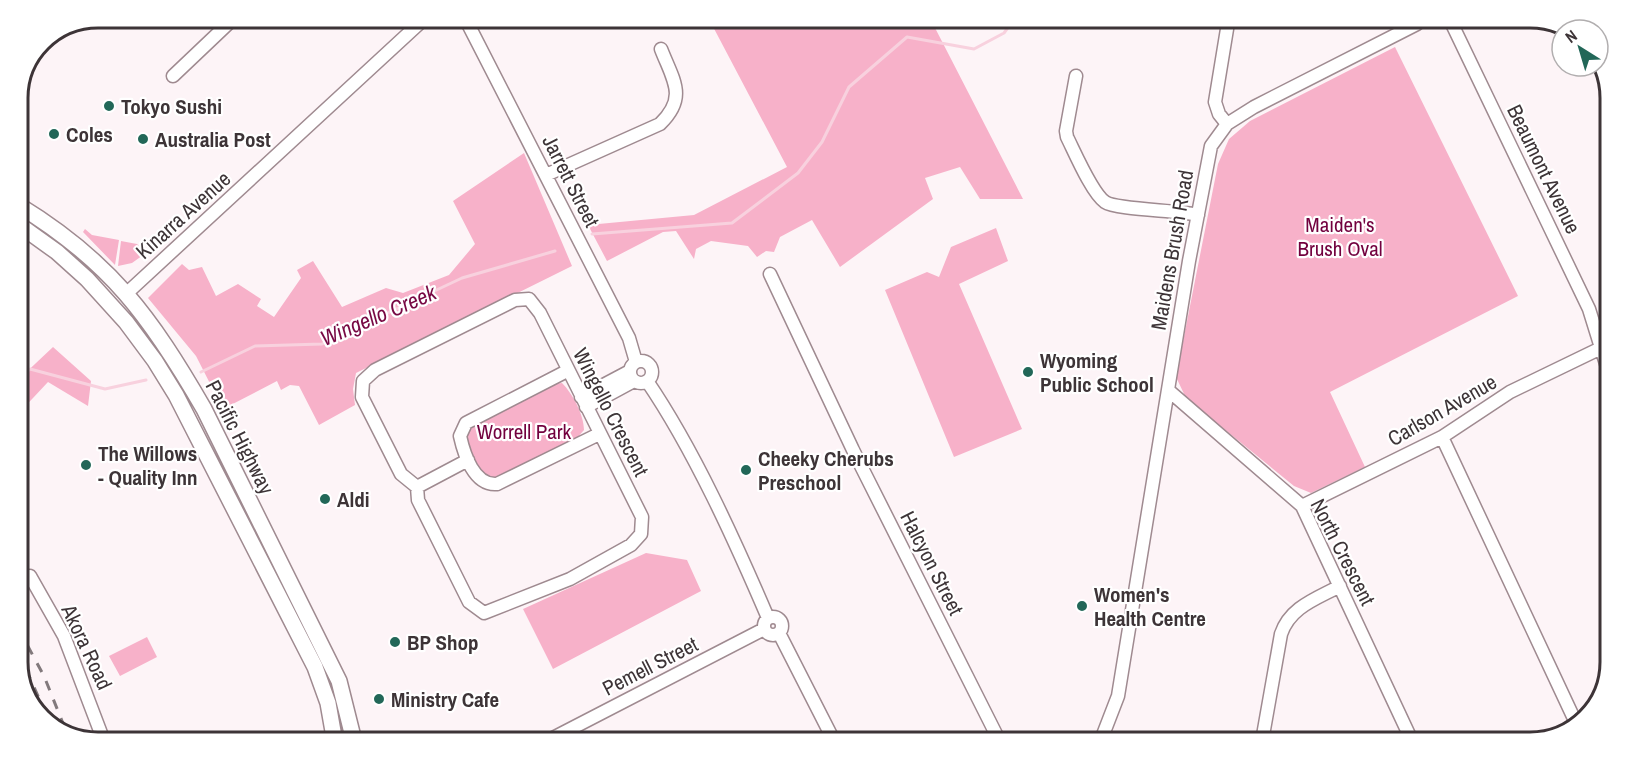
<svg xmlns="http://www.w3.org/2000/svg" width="1628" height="760" font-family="'Archivo Narrow',sans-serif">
	<rect width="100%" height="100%" fill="#fdf4f7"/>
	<path fill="#f7b1c9" d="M710 21 932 22 1023 199H980L960 167 925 178 933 199 840 267 812 220 780 237 774 252 766 251 757 257 748 246 711 241 696 249 694 259 676 231 663 232 607 261 588 225 694 215 787 167Z
		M1395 47 1518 296 1330 392 1365 467 1311 493 1294 486 1186 398 1176 377 1218 164 1229 139 1250 121Z
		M524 153 572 266 356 373 353 389 355 405 319 425 299 386 290 385 281 390 277 381 223 409 196 356 148 298 182 264 189 270 202 267 216 296 238 284 261 299 257 306 274 317 301 278 297 270 313 261 342 307 386 288 403 293 449 275 475 244 453 201Z
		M996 228 1008 261 959 284 1022 429 954 457 885 290 927 272 939 277 951 247Z
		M85 229 92 235 119 240 115 265 83 232Z
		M121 241 137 244 146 253 132 263 118 266Z
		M53 347 91 381 88 406 48 382 18 414V380Z
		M562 383C573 394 584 415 584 430L577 438 497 478C478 478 472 455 465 440L470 426 551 384Z
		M646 553 687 560 701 591 553 669 523 609Z
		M147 637 157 657 120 676 109 656Z"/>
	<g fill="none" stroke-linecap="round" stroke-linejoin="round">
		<path stroke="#f8d1de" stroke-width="3" d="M592 234 732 223 798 173 822 142 849 87 907 37 974 49 1004 33 1012 22
			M201 372 255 346 322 344 462 278 555 251
			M18 380 30 369 105 389 146 380"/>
		<g stroke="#9f8a90" stroke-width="15">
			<path id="minor" d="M466 20 629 338 636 362
				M1452 24 1589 309 1607 367
				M173 76 233 19
				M1076 76 1066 131 1067 137C1075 153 1092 193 1105 202 1117 210 1178 210 1198 215
				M1227 124 1219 114 1215 102 1228 23
				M546 175 660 124C688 97 673 80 661 49
				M770 274 853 450 999 740
				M127 293 424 19
				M529 299 540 313 642 517 641 534 631 545 570 579 484 613 469 602 418 500 417 487 401 474 362 397 363 381 375 370 515 300Z
				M630 372a11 11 0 1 1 22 0a11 11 0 1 1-22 0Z
				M567 371 466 423 460 436C464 454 474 486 497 484L599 434
				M647 381C694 450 735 541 768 618
				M1168 390 1302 506 1412 741
				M581 397 630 371
				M586 407 634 381
				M1442 437 1577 725
				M417 487 468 460
				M1302 506 1442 437 1510 392 1601 348
				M30 576 64 636 102 736
				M764 626a9 9 0 1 1 18 0a9 9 0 1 1-18 0Z
				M779 633 833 739
				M553 738 764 629
				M1101 740 1118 696 1189 261 1211 146 1227 124 1254 107 1417 24
				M1262 741 1281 634C1290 607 1316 599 1340 586"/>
		</g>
		<g stroke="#9f8a90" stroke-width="18">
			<path id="major" d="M18 205C110 261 151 317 204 409L339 681 353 737
				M18 224 57 252 87 279 126 322 155 361 176 395 315 667 328 703 334 737"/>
		</g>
		<use href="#minor" stroke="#fff" stroke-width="12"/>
		<use href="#major" stroke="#fff" stroke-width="15"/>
		<path stroke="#82797c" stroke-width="3" stroke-dasharray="10 10" stroke-linecap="butt" d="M18 628 44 676 68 736
			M18 651 49 721"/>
	</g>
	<g fill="#226758" stroke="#fff" stroke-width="2">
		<circle cx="109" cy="106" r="6"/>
		<circle cx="54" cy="134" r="6"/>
		<circle cx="143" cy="139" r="6"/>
		<circle cx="1028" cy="372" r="6"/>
		<circle cx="86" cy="465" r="6"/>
		<circle cx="746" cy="470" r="6"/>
		<circle cx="325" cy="499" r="6"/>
		<circle cx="1082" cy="606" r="6"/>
		<circle cx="395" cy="642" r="6"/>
		<circle cx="379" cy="699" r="6"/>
	</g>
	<g text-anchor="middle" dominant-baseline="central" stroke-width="4.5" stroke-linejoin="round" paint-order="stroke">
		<g font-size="21" font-weight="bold" fill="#3d3437" stroke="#fff" text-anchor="start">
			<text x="121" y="106">Tokyo Sushi</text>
			<text x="66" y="134">Coles</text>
			<text x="155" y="139">Australia Post</text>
			<text x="1040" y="360">Wyoming<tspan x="1040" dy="24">Public School</tspan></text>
			<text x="98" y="453">The Willows<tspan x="98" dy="24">- Quality Inn</tspan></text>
			<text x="758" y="458">Cheeky Cherubs<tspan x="758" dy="24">Preschool</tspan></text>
			<text x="337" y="499">Aldi</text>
			<text x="1094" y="594">Women's<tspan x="1094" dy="24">Health Centre</tspan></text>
			<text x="407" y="642">BP Shop</text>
			<text x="391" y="699">Ministry Cafe</text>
		</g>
		<g font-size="21" fill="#3d3437" stroke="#fff">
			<text transform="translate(1544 169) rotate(64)">Beaumont Avenue</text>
			<text transform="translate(571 181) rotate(63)">Jarrett Street</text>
			<text transform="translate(183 215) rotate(-42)">Kinarra Avenue</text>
			<text transform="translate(1172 250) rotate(-80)">Maidens Brush Road</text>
			<text transform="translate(1442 410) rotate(-30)">Carlson Avenue</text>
			<text transform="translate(611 412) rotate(63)">Wingello Crescent</text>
			<text transform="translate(240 437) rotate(63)">Pacific Highway</text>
			<text transform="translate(1343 552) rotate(63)">North Crescent</text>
			<text transform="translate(932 563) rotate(63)">Halcyon Street</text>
			<text transform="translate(87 647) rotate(65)">Akora Road</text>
			<text transform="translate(650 666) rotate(-27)">Pemell Street</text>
		</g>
		<g font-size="21" fill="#72003e" stroke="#fff">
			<text x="1340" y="224">Maiden's<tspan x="1340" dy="24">Brush Oval</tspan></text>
			<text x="524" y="431">Worrell Park</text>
		</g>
		<g font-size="22" font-style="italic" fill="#770843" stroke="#fff">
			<text transform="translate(378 315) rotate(-23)">Wingello Creek</text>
		</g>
	</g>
	<path d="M0 0H1628V760H0ZM98 28H1530A70 70 0 0 1 1600 98V662A70 70 0 0 1 1530 732H98A70 70 0 0 1 28 662V98A70 70 0 0 1 98 28Z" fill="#fff" fill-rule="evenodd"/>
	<path fill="none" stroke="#3d3437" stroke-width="3" d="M98 28H1530A70 70 0 0 1 1600 98V662A70 70 0 0 1 1530 732H98A70 70 0 0 1 28 662V98A70 70 0 0 1 98 28Z"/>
	<g transform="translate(1580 48) rotate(323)"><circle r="28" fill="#ffffff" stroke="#b1aeaf" stroke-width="1.5"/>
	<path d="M0-4.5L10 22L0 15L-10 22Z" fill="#226758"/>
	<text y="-9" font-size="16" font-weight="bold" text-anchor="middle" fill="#3d3437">N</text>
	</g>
</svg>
